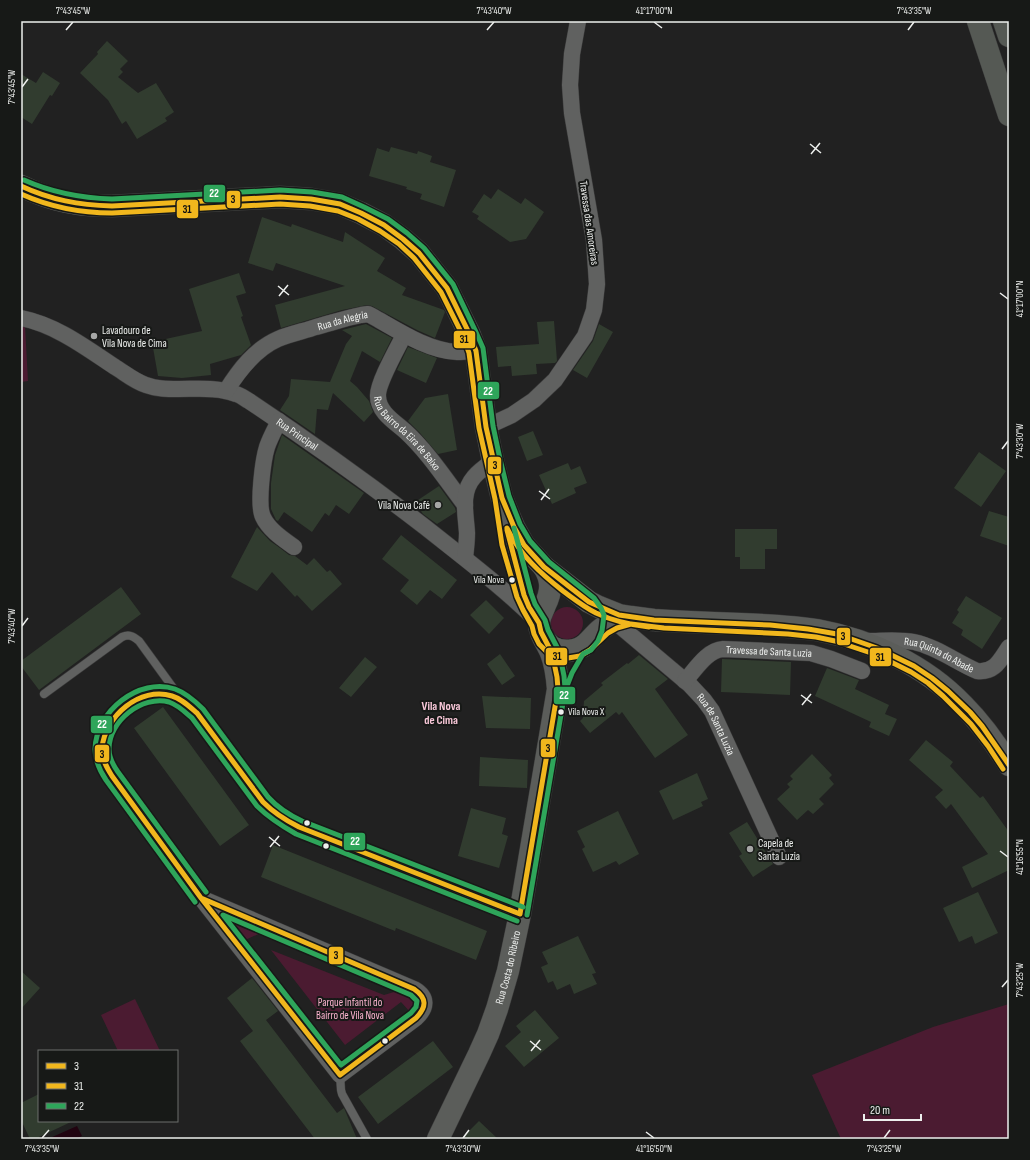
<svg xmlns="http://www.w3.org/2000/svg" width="1030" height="1160" font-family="'Sofia Sans Condensed',sans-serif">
	<rect width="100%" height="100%" fill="#212121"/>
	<path fill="#4b1b31" d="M21 326H25L28 381 21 382Z
		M551 623a16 16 0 1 1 32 0a16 16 0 1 1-32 0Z
		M227 917 263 932 245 940Z
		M271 950 384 995 407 988 419 1003 411 1013 401 1002 345 1045Z
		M135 999 160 1051H118L101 1015Z
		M1009 1004V1139H841L812 1075 933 1027Z"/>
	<path fill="#210310" d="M77 1126 82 1136 76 1139 50 1138Z"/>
	<path fill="#313c2f" d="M107 41 128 61 120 69 123 72 118 77 138 93 156 83 174 112 165 118 167 121 137 139 126 121 122 124 108 100 80 73 98 54 97 52Z
		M43 72 60 83 52 96 50 95 32 124 21 117V74L36 83Z
		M391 147 417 154 418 151 432 156 430 162 456 170 444 207 420 199 422 194 406 189 407 187 369 176 377 148 389 152Z
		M498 189 521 204 525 198 544 212 526 239 510 242 477 219 479 216 472 212 484 194 491 199Z
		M262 217 291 227 292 224 343 242 345 232 385 258 377 271 406 288 402 295 444 310 445 312 435 338 417 330 372 306 367 305 342 310 281 328 275 305 345 286 276 263 273 271 248 263Z
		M239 273 246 293 236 296 243 316 241 317 251 345 241 355 210 364 211 375 182 378 158 376 152 342 202 331 189 289Z
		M554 321 557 361 555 363 536 364 537 374 512 376 511 366 498 367 496 347 539 344 537 322Z
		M366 324 392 338 380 362 362 351 350 381 357 387 369 401 373 412 364 422 333 393 328 410 317 409 315 434 280 410 289 396 291 379 330 382 346 344 352 336 342 330Z
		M599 324 613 332 587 378 573 370 593 341Z
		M408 347 437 358 426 383 397 370Z
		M448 394 457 450 438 454 420 433 408 421 425 398Z
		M533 431 543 455 527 461 518 437Z
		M282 435 364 493 349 514 336 505 329 516 325 513 312 532 284 512 278 521 276 520 271 509V483L275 455Z
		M979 452 1006 471 981 507 954 488Z
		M568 463 571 470 580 466 587 483 574 488 576 493 552 504 539 475Z
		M439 486 455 508 456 512 437 524 423 514 415 502Z
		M989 511 1009 517V546L980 536Z
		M257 527 270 541 280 548 289 555 295 556 307 565 314 558 327 572 330 570 342 584 312 611 297 595 295 597 272 572 257 591 231 577Z
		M735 529H777V549H765V569H740V557H735Z
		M401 535 457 580 442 599 430 590 417 605 400 591 409 580 382 559Z
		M121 587 141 614 39 690 21 666V661Z
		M966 596 1002 618 982 649 961 635 963 630 952 623 959 612 957 610Z
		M486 600 504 618 489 634 470 615Z
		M500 654 515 676 502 685 487 664Z
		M639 655 668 679 655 689 688 735 655 758 622 712 619 715 616 712 590 733 580 721 583 718 584 701 603 685 601 683 627 663 628 664Z
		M365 657 377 667 351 697 339 688Z
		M722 659 791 662 790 695 721 692Z
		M827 668 859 680 855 689 889 705 885 714 897 719 889 736 869 727 871 722 815 696Z
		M482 696 531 698 530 729 486 728Z
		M163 707 249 825 220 846 134 728Z
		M926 740 953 762 950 766 980 798 983 796 1009 832V870L972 888 962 867 988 854 951 804 946 809 935 797 943 790 909 760Z
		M812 754 832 775 829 778 834 784 819 799 824 804 813 814 808 810 797 820 777 799 790 787 787 784 793 779 790 776Z
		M480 757 528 760 527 788 479 786Z
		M697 773 708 799 701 802 703 806 673 820 659 791Z
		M471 808 506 818 502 834 508 836 499 868 458 856Z
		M618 811 639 854 619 865 616 861 593 872 582 849 585 847 577 831Z
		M747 822 773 864 753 877 739 856 742 854 729 833Z
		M273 845 487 931 476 960 396 928 395 931 261 877Z
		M978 892 998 933 975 944 972 936 959 942 943 908Z
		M578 936 596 973 592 974 597 984 574 994 570 984 557 990 553 981 548 983 541 967 548 964 542 952Z
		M21 971 40 988 21 1009Z
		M252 978 278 1011 266 1020 337 1113 344 1108 357 1139H315L240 1041 253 1031 227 998Z
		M535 1010 559 1038 524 1067 505 1046 521 1032 516 1026Z
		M433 1041 453 1067 378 1124 358 1097Z
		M39 1094V1121H73L39 1137V1139H30L21 1120V1103Z
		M479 1121 498 1139H461Z"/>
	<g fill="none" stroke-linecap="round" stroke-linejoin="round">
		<g stroke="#3c3c3c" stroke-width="9">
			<path id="lane" d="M507 530 524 595 531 609
				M44 694 122 637C129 634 133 636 139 641L179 696
				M340 1075 341 1090 342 1094 367 1139"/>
		</g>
		<g stroke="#3c3c3c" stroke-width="17">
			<g id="street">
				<path id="s1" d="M21 318C56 325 85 347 115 367 125 373 134 381 146 385 157 389 167 389 179 389 198 389 218 387 236 394 241 395 245 399 249 401 309 441 368 483 425 527 464 558 504 588 539 623"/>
				<path id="s2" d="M404 335C398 347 377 384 378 396 378 412 395 422 405 431 428 452 446 480 465 505"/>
				<path id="s3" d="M226 391C239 370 255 349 278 339 290 334 304 331 316 327 331 323 346 318 361 315L368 314 372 316C397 330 428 351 457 352 463 352 469 351 476 351"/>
				<path d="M279 421C275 429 270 438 267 447 263 460 257 505 263 517 269 530 283 539 294 547"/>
				<path d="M486 427 512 415 534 400 555 380 585 336 594 310 597 284 594 240 572 113 570 85 572 54 578 21"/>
				<path d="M465 558C466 549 467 541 467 533 466 514 460 493 474 477 479 471 486 466 493 461"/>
				<path id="s4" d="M614 621 690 685 704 700 712 711 779 857"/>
				<path id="s5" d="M867 641C882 641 899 639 914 642 937 647 956 662 977 671 995 673 1000 660 1009 647"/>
				<path id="s6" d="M685 681C695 670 707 650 723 649L811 653 831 659 862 671"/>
				<path d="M201 898 414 989C428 997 427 1008 416 1018L340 1075 201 898 107 769C104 762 101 754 102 745 105 716 139 687 169 695 180 697 189 706 197 713L263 802C274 814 284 820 299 827L520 914"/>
			</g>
		</g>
		<g stroke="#3c3c3c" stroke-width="23">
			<g id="secondary">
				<path d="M21 186C52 201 78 206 112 206L280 197 311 199 340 204 361 213 384 225 403 239 419 253 447 288 469 333 476 351 486 427 493 461 502 498 508 513 514 527 524 545 544 567 589 602 599 607 619 615 631 617 654 620C683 622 712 623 741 624 767 625 792 626 817 630 871 640 925 665 963 705 981 723 996 744 1009 765"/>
				<path d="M545 640C547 642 549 645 552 647 562 653 577 652 586 644 593 638 597 631 604 627 612 621 621 619 631 617"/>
				<path id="s7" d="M438 1139 479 1054 488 1034 497 1009 508 971 520 914 558 689C557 677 556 665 551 653 547 643 539 634 539 622 540 615 543 611 545 605 552 591 552 580 544 567"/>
			</g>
		</g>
		<g stroke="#3c3c3c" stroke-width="23">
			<path id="primary" d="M978 21 1009 115
				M1004 21 1009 36"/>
		</g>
		<use href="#lane" stroke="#606160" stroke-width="8"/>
		<use href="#street" stroke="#606160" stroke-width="16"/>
		<use href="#secondary" stroke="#5b5d5a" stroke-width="22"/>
		<use href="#primary" stroke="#555954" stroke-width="22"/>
		<g stroke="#171917" stroke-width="8">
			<path id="bus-1" d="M21 186C51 200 79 205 112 206L280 197 311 199 340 204 361 213 384 225 403 239 419 253 447 288 469 333 476 351 486 427 502 498 514 527 524 545 544 567 589 602 619 615 654 620 770 625 808 629 837 634 877 648 914 666 932 678 948 691 970 712 982 726 1009 765
				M507 530 524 595 529 607 539 623 541 632 552 653 557 677 558 689 520 914
				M201 898 414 989C427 998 427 1007 416 1018L340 1075Z
				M201 898 112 776C107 768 101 758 102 748 105 716 140 686 172 696 182 699 189 706 197 713L263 802C274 813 285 820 299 827L520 914"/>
		</g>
		<g stroke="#171917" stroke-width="8">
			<path id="bus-2" d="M21 194C50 207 80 213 112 213L280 204 310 206 338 211 358 219 380 231 399 244 414 258 441 292 463 336 469 353 479 428 495 499 502 545 517 597 523 610 532 626 534 634 539 644 548 653 558 657 568 658 580 656 590 650 608 633 617 628 631 624 664 628 788 634 816 637 835 641 874 654 893 663 911 672 928 683 943 696 971 724 988 746 1003 769
				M507 528C520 555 540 573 563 591 574 599 584 607 596 613 613 621 631 625 649 627"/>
		</g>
		<g stroke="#171917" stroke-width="8">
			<path id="bus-3" d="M24 180C53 193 80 198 112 199L280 190 312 192 342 197 364 207 388 219 407 233 424 248 453 284 475 330 483 348 493 426 500 459 509 496 520 524 530 541 549 562 594 598 601 608 604 615 602 631 598 641 591 650 583 654 572 673 565 691 527 915
				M514 528 531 593 535 604 545 620 548 630 559 651 564 676 565 688 562 706
				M206 892 118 772C113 765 109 758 109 749 109 721 142 695 169 702 178 705 185 712 192 718L257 806C269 818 282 826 296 834L517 921
				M195 902 106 780C100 771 95 760 95 749 96 711 139 677 175 689 186 693 195 701 203 709L268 797C278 808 289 815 302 821L523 907
				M223 915 411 995 417 1001 416 1007 411 1013 341 1065Z"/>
		</g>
		<use href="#bus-1" stroke="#f1b71d" stroke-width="5"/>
		<use href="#bus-2" stroke="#f1b71d" stroke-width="5"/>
		<use href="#bus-3" stroke="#2ea55a" stroke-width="5"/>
	</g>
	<path fill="none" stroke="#edefed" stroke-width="1.5" d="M654 22 662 28M66 30 73 22M487 30 494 22M908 30 914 22M22 87 28 79M810 144 821 153M811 154 820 143M278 286 289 295M1000 293 1008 299M279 296 288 285M1002 449 1008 441M539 491 550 499M541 500 549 489M22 626 28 618M801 695 812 703M802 705 811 694M269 837 280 846M270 847 279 836M1000 851 1008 857M1002 987 1008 980M530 1041 541 1050M531 1051 540 1040M646 1132 654 1138M42 1138 49 1130M463 1138 469 1130M884 1138 890 1130"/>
	<g fill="#a6a7a6" stroke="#171917" stroke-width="1.5">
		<circle cx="94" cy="336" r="4"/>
		<circle cx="438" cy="505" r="4"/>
		<circle cx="750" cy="849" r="4"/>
	</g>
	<g fill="#edefed" stroke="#171917" stroke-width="1.5">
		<circle cx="512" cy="580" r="3.5"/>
		<circle cx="561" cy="712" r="3.5"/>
		<circle cx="307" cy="823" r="3.5"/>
		<circle cx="326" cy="846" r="3.5"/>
		<circle cx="385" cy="1041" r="3.5"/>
	</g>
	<g text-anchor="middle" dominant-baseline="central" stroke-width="4" stroke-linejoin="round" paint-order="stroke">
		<g font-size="10" fill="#edefed" stroke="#171917" text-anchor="end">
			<text x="504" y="580">Vila Nova</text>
			<text x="568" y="712" text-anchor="start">Vila Nova X</text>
		</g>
		<g font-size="11" fill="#edefed" stroke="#171917">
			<text transform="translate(589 223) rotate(82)">Travessa das Amoreiras</text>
			<text stroke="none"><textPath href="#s3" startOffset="142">Rua da Alegria</textPath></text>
			<text stroke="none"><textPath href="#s2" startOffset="115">Rua Bairro da Eira de Baixo</textPath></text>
			<text stroke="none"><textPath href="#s1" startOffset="307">Rua Principal</textPath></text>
			<text stroke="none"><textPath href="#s6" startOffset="97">Travessa de Santa Luzia</textPath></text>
			<text stroke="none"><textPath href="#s5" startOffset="75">Rua Quinta do Abade</textPath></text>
			<text stroke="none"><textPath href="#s4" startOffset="147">Rua de Santa Luzia</textPath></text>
			<text stroke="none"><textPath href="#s7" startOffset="186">Rua Costa do Ribeiro</textPath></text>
		</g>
		<g font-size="11" fill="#edefed" stroke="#171917" text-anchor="start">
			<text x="102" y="330">Lavadouro de<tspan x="102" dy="13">Vila Nova de Cima</tspan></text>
			<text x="430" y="505" text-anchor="end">Vila Nova Café</text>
			<text x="758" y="843">Capela de<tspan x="758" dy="13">Santa Luzia</tspan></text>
		</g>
		<g font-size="11" fill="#fcb4cf" stroke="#171917">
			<text x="350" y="1002">Parque Infantil do<tspan x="350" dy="13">Bairro de Vila Nova</tspan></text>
		</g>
		<g font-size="12" font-weight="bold" fill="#f8c7d8" stroke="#171917">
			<text x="441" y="706">Vila Nova<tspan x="441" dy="14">de Cima</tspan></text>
		</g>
	</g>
	<g stroke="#171917" stroke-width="1.5">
		<rect x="203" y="184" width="23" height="19" rx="4" fill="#2ea55a"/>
		<rect x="226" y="190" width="15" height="19" rx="4" fill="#f1b71d"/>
		<rect x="176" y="199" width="23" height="20" rx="4" fill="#f1b71d"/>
		<rect x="453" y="330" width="23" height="19" rx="4" fill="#f1b71d"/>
		<rect x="477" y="381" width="23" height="19" rx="4" fill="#2ea55a"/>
		<rect x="487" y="456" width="15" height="19" rx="4" fill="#f1b71d"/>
		<rect x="836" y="627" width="15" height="19" rx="4" fill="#f1b71d"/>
		<rect x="545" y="647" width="23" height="19" rx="4" fill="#f1b71d"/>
		<rect x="869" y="647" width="23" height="20" rx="4" fill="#f1b71d"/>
		<rect x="553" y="686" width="23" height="19" rx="4" fill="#2ea55a"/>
		<rect x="90" y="715" width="23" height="19" rx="4" fill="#2ea55a"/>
		<rect x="540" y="738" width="16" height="20" rx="4" fill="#f1b71d"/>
		<rect x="94" y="744" width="16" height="19" rx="4" fill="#f1b71d"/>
		<rect x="343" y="832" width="23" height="19" rx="4" fill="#2ea55a"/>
		<rect x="328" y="946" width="16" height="19" rx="4" fill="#f1b71d"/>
	</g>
	<g font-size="11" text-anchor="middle" font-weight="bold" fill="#fff">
		<text x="214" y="197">22</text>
		<text x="488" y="395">22</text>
		<text x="564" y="699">22</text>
		<text x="102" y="728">22</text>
		<text x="355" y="845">22</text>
	</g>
	<g font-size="11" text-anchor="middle" font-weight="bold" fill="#111">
		<text x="233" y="203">3</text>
		<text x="187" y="213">31</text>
		<text x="464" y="343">31</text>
		<text x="495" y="469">3</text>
		<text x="843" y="640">3</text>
		<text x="557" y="660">31</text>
		<text x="880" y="661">31</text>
		<text x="548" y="752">3</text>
		<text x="102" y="758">3</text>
		<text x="336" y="959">3</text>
	</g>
	<rect width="1030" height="1160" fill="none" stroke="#171917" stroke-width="44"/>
	<rect x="38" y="1050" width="140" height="72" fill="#171917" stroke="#6d6f6d"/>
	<rect x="46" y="1063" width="20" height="6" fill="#f1b71d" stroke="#6d6f6d"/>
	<text x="74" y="1070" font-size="12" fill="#edefed">3</text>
	<rect x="46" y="1083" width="20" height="6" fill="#f1b71d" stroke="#6d6f6d"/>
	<text x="74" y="1090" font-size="12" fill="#edefed">31</text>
	<rect x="46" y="1103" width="20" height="6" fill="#2ea55a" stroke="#6d6f6d"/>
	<text x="74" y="1110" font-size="12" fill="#edefed">22</text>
	<path d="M864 1114v6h57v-6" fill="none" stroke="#edefed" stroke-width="2"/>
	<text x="870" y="1114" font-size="12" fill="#edefed" stroke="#171917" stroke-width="3" paint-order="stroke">20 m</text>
	<rect x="22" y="22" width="986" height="1116" fill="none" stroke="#edefed" stroke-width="1.5"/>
	<g font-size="10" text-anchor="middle" fill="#edefed">
		<text x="73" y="14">7°43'45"W</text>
		<text x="494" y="14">7°43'40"W</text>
		<text x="654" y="14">41°17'00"N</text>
		<text x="914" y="14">7°43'35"W</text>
		<text transform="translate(11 87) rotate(-90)" y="4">7°43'45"W</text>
		<text transform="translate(1019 299) rotate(-90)" y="4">41°17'00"N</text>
		<text transform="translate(1019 441) rotate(-90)" y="4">7°43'30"W</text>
		<text transform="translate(11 626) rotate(-90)" y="4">7°43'40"W</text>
		<text transform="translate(1019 857) rotate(-90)" y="4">41°16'55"N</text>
		<text transform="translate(1019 980) rotate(-90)" y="4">7°43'25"W</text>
		<text x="42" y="1152">7°43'35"W</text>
		<text x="463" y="1152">7°43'30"W</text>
		<text x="654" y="1152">41°16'50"N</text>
		<text x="884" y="1152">7°43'25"W</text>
	</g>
</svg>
